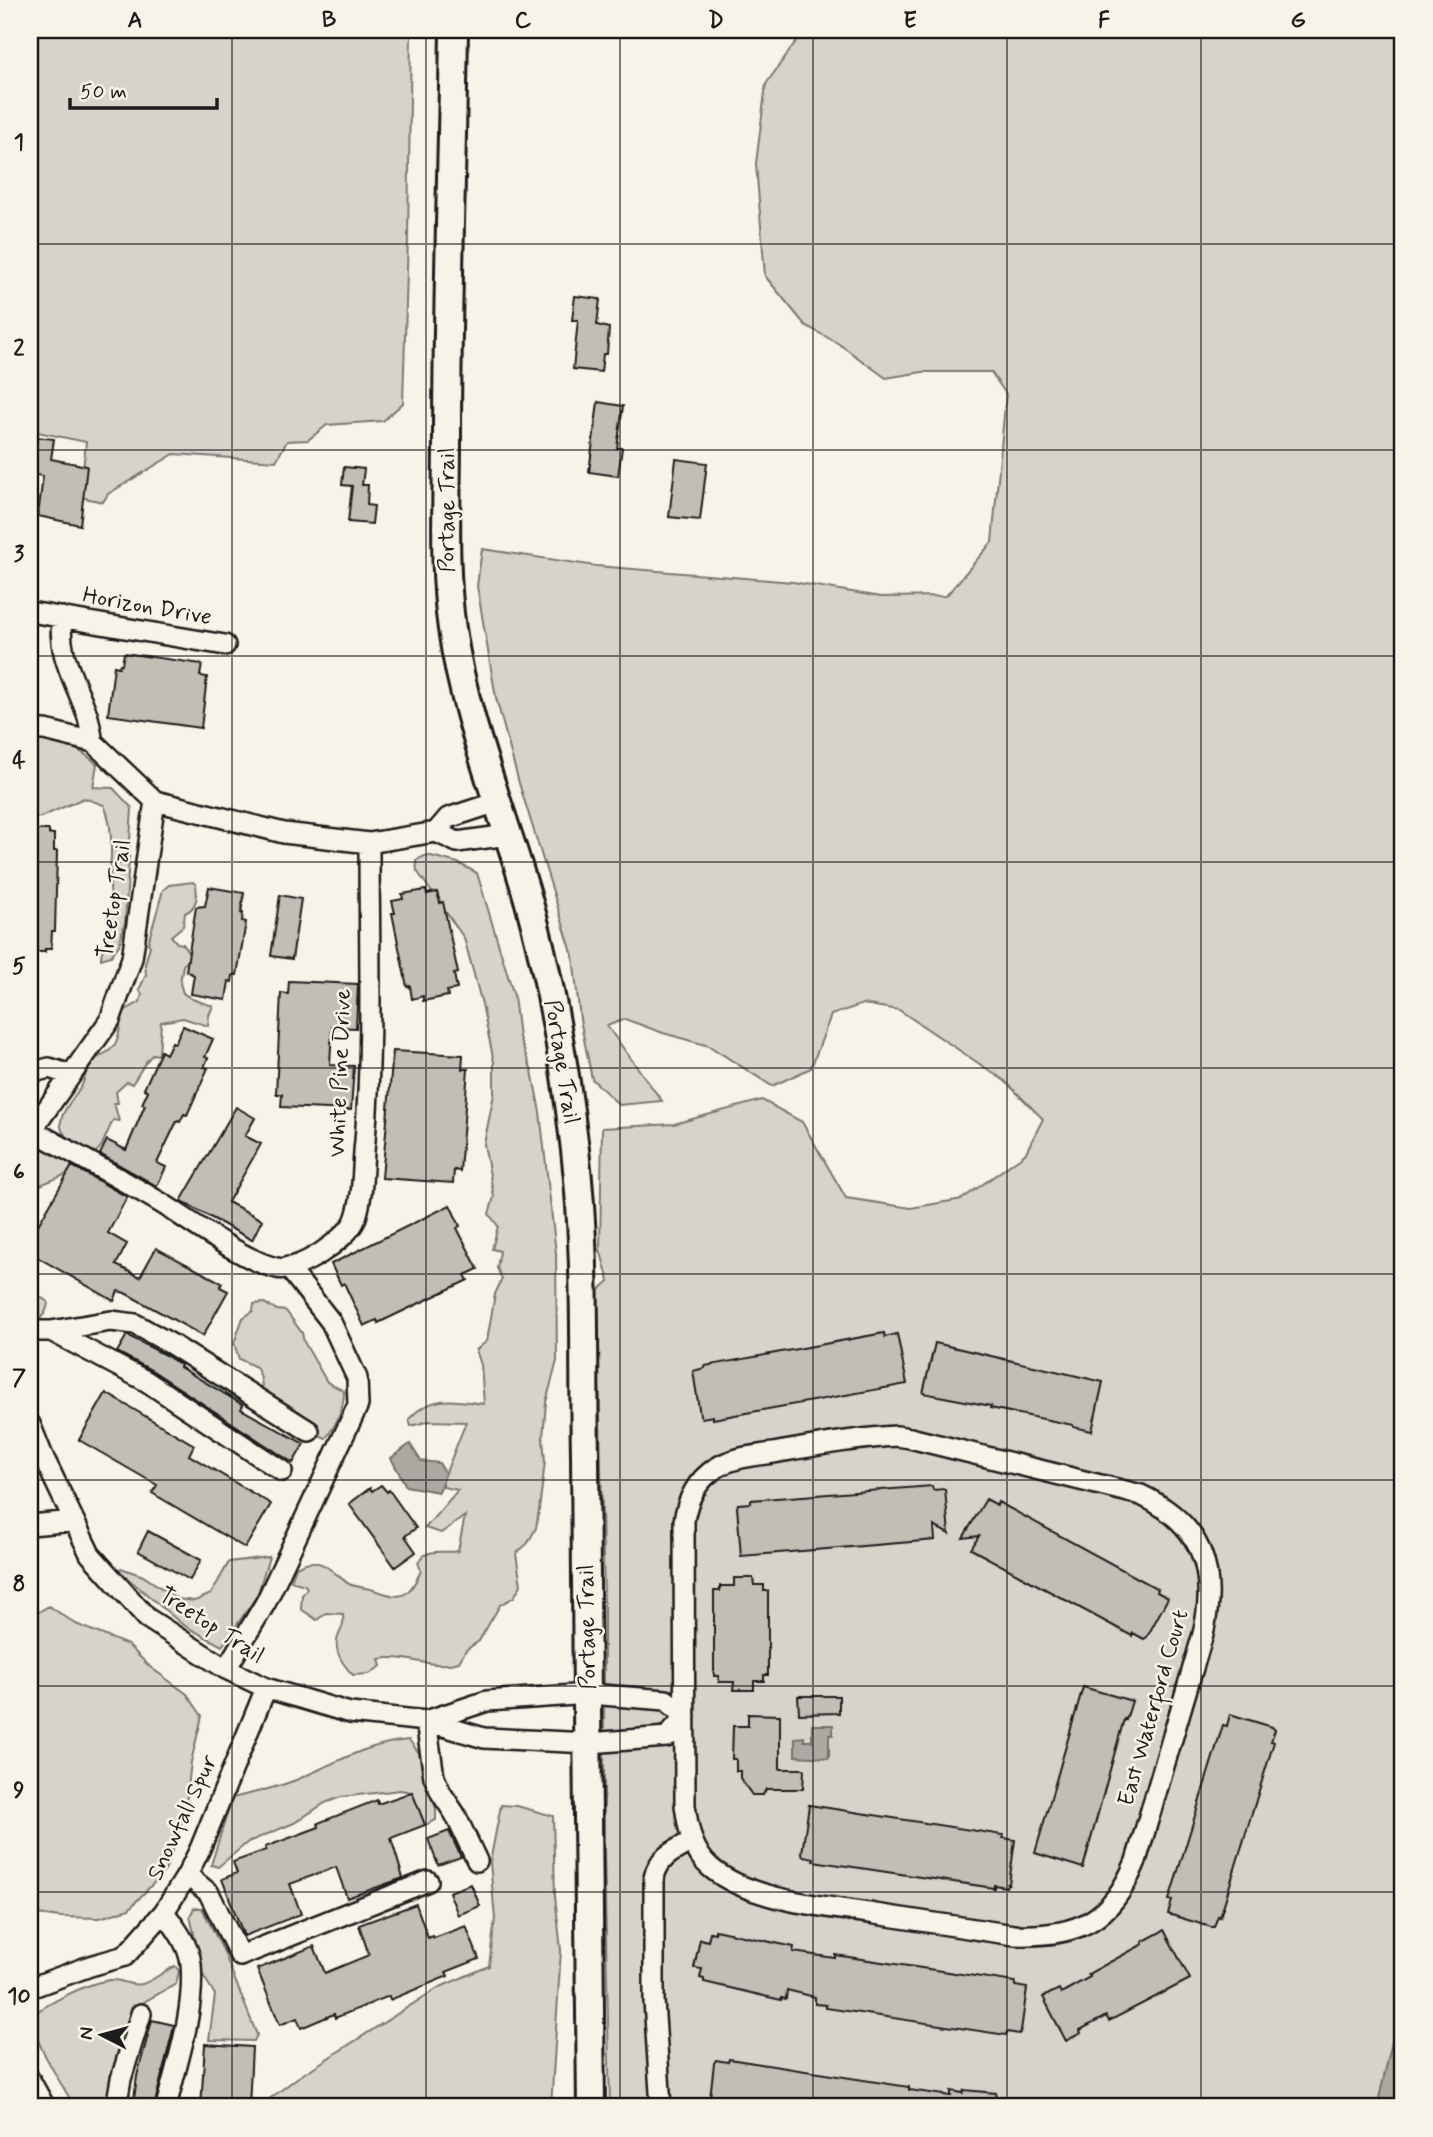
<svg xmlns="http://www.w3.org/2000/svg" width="1433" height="2137" font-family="Mynerve,sans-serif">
	<rect width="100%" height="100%" fill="#f7f3e8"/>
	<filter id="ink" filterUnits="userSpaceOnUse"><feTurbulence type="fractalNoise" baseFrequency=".0143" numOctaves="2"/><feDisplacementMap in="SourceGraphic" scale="14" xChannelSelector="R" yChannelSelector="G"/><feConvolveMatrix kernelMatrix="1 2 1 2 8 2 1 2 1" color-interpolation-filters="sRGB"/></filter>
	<g filter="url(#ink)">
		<path fill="#d7d3cb" stroke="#7a7874" stroke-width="2" d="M30 30H411L408 237 403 403 383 421 327 425 308 440 287 441 276 461 174 454 108 494 103 502 80 497 86 442 38 432 30 444Z
			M804 30H1403V2107H610L604 1852V1597L597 1292 609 1281 600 1249 602 1128 674 1124 762 1100 802 1122 846 1198 911 1208 962 1199 1025 1154 1043 1119 1005 1081 899 1010 863 1004 831 1015 811 1068 772 1086 709 1046 663 1033 625 1019 607 1026 662 1101 619 1105 592 1079 580 1019 573 956 519 783 496 698 477 586 482 549 596 566 793 582 881 597 946 596 992 542 1006 394 991 372H922L886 378 839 344 805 325 765 276 756 164 766 84Z
			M45 739C63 743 84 751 97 764L93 787 113 788 132 808 125 922 119 945 111 956 101 959C101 947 107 940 110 928 113 913 110 900 110 885 110 858 115 830 104 805L84 798 41 817 30 819V742Z
			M427 855 458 863 477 873 514 996 519 1037 532 1071 540 1112 556 1253 557 1361 546 1402 543 1438 545 1462 539 1510 536 1528 528 1543 516 1554 521 1585 514 1597 500 1605 479 1641 466 1650 459 1662C433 1670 406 1654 379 1659L381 1666 369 1674 353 1675C344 1666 333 1651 338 1637 342 1626 344 1627 343 1614L326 1613 317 1620 301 1609 302 1595 307 1588 305 1585 291 1581 296 1567C300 1565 307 1562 312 1562 326 1562 338 1577 349 1584 355 1587 364 1587 370 1589 400 1598 406 1603 421 1571L418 1562C428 1547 442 1554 458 1551L465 1516 441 1533 425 1528 458 1490 443 1487V1480L466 1422 429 1421 411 1426 409 1419C431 1394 455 1400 484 1404L481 1365 476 1350 487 1341 495 1294 502 1279 497 1268 500 1251 492 1249 498 1226 489 1214 494 1197 484 1144 494 1094V1062L482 1004 464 938 417 871 416 860Z
			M193 882 196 885C198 897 197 908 185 913L183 926 171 936 177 943 183 944 192 958 183 965 180 983 183 993 192 999 213 1006 209 1015 208 1026 183 1018 161 1022 159 1055 153 1054C143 1063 140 1073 132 1084L127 1082 116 1092 118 1103H114L119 1121 113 1120 102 1145 94 1155C51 1132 53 1124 81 1087 86 1079 85 1069 91 1062 99 1055 112 1053 116 1042 121 1033 119 1021 124 1011L140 1002 142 994 139 990 146 975 145 964 150 946 148 943 163 890 169 885Z
			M46 1143 70 1160 71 1169 65 1175 40 1185C35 1198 37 1208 36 1222L30 1226V1150Z
			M30 1295H37L48 1302C47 1314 41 1319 31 1324Z
			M264 1303 277 1310 286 1311 302 1333 304 1342 327 1382 344 1391C344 1409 337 1424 326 1438L309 1431 300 1412 263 1391 260 1375 256 1367 239 1359 234 1343 243 1318 253 1311 254 1304Z
			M269 1557 257 1596 222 1646 183 1625 119 1571 121 1568 143 1576 178 1599 195 1601 211 1594 229 1562Z
			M49 1606 76 1624 128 1645 150 1667 187 1694 202 1716 191 1762 185 1813 165 1871 129 1909 100 1918 60 1917 30 1913V1617Z
			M409 1740 419 1753 436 1809V1820L425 1825 412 1792 400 1790 341 1797 325 1803 294 1823 248 1842 218 1867 211 1865 232 1798C254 1793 275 1788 296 1780 334 1764 367 1743 409 1740Z
			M501 1805 517 1806 553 1816 555 1896 561 1950 551 2107H263L264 2103 297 2078 438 1988 489 1966 495 1919 490 1862Z
			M194 1908H202L223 1950 257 2035 254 2041 209 2040 215 1995 203 1975 190 1916Z
			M175 1966 179 1971 176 1984 133 2008 115 2062 110 2096 106 2107H75C65 2090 34 2042 33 2023 33 2019 35 2016 36 2012 56 2000 88 1982 111 1980 122 1979 130 1987 142 1984 153 1981 164 1971 175 1966Z"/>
		<path fill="#aca9a2" stroke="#72716c" stroke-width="2" d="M410 1444 421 1461 439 1463 445 1473 439 1492 406 1486 391 1458Z
			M812 1725H833V1735H829V1758L795 1756V1738L804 1737V1741H812Z
			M1403 2028V2107H1377L1394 2033Z"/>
		<path fill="#c0beb5" stroke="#1c1c1c" stroke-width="2" d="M575 296 600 299 597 325 609 328 607 354H603L601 372 573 369 578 320H572Z
			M598 402 623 406 617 448H622L618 476 589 472Z
			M37 437 54 439 51 459 87 466 80 525 38 516 43 476 30 474V457L34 458Z
			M676 459 707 463 700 520 669 517Z
			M344 467 364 469 362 485H368L367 505 374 506 372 524 348 522 352 486 342 485Z
			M124 653 202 664 200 676 207 677 201 728 108 715 114 666 119 667 120 664H122Z
			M30 830H49V834H54V851H57L55 931H52L51 949H45V952H30Z
			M209 887 244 893 241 913H243L242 921 246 922 237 975H233L232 982 229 981 226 1000 191 994 194 975 186 971 196 907 205 906Z
			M426 890 427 894 437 892 440 903 443 902 458 973 454 974 457 989 447 991 448 996 423 1001V996L412 999 410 986 407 987 392 913H395L392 901 403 899 402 894Z
			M280 895 301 899 292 959 271 956Z
			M289 981 358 984 356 1028 332 1027 330 1065 354 1066 351 1110 281 1107 282 1094H276L281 993 288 994Z
			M183 1026 213 1039 205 1057 208 1058 204 1067 208 1068 187 1115 184 1114 180 1122 177 1121 157 1163 166 1167 157 1186 100 1154 107 1140 126 1150 145 1105 142 1104 148 1091 144 1089 161 1051 166 1054 172 1042 175 1043Z
			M393 1051 463 1055 462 1069H468L460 1171 454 1170 453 1183 382 1178Z
			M236 1107 255 1118 245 1136 261 1144 228 1202 262 1220 252 1240 181 1201Z
			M72 1166 127 1197 108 1233 127 1244 116 1265 140 1277 156 1248 222 1283 220 1287 228 1291 203 1336 125 1293 118 1291 114 1301 30 1253V1239Z
			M450 1205 460 1226 457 1228 478 1269 465 1275 468 1280 378 1323 377 1320 364 1326 344 1283 341 1285 331 1264Z
			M884 1333 885 1337 897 1334 907 1384 713 1419V1416L702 1418 700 1415 693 1371 705 1368V1366Z
			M127 1335 165 1355 181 1365 180 1367 243 1405 241 1409 304 1444 293 1463 153 1371 117 1352Z
			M935 1343 1103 1382 1092 1431 1073 1427V1425L990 1408 991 1406 923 1393Z
			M106 1393 194 1445 189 1455 271 1504 245 1548 152 1493 157 1485 79 1440Z
			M381 1485 387 1492 389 1490 416 1528 405 1536 416 1552 395 1567 349 1504 370 1488 372 1491Z
			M932 1486 933 1490 945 1489 949 1534 934 1526 935 1540 741 1556 737 1507 738 1504 751 1503V1500Z
			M986 1499 997 1505 998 1502 1158 1589 1157 1592 1168 1598 1147 1637 1144 1639 1133 1633 1132 1636 971 1549 979 1536 963 1538Z
			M148 1531 201 1560 190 1580 138 1551Z
			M734 1578H753L754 1585H764V1591H768V1675H764V1681H754V1690H733L734 1682H719V1676H714V1591H720V1586H734Z
			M1083 1687 1132 1701 1126 1720 1124 1719 1083 1868 1035 1853Z
			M798 1696H839V1713L799 1714Z
			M748 1714 780 1715V1769H804L803 1789H766L763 1795H752L740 1778V1771H736V1759H732L733 1726H748Z
			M1230 1714 1272 1727 1275 1730 1271 1741 1274 1742 1220 1917 1218 1916 1214 1927H1211L1168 1914 1172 1901 1169 1900 1223 1725 1227 1726Z
			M412 1792 425 1825 391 1838 403 1878 347 1898 336 1867 290 1884 301 1914 244 1936 222 1879 237 1873 233 1862 266 1850 265 1847 319 1827 318 1823 377 1800 378 1804Z
			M809 1805 1003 1835V1838L1015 1840 1009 1884H1007L1006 1887 994 1885V1888L813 1861 814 1858 803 1856 802 1853Z
			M449 1831 461 1857 438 1865 428 1839Z
			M471 1884 480 1906 458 1915 449 1892Z
			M416 1904 428 1938 433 1936 434 1938 466 1926 479 1959 446 1972 448 1976 390 2000 389 1996 335 2018 334 2014 301 2028 297 2018 280 2025 257 1969 314 1946 325 1973 369 1955 359 1925Z
			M715 1930 794 1947 793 1952 835 1958V1955L1015 1982V1986L1027 1988 1021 2031 1019 2034 1007 2032 1006 2035 826 2008V2005L815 2004V1997L787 1990 786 1999 781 1998V2000L704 1982V1979L700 1978 702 1969 694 1968 700 1939 708 1941 710 1932 715 1933Z
			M1164 1930 1190 1979 1109 2021 1106 2016 1080 2030 1081 2033 1066 2041 1043 1997 1059 1989 1061 1993 1090 1977 1088 1974 1143 1944 1142 1942Z
			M152 2020 174 2025 172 2034 154 2107H133L137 2076Z
			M205 2044 252 2047 249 2107H201Z
			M729 2059 909 2087V2090L951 2096V2091L963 2093 964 2090 996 2093 995 2097H1000V2107H709L714 2063 716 2060 728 2062Z"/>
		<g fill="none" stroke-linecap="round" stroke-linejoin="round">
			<g stroke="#1c1c1c" stroke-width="24">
				<path id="street" d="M30 612 225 645
					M62 617C57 655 75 680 87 714 90 723 91 733 93 742
					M30 730H45L93 742 155 801 284 833 369 843 436 832 457 842 508 835
					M436 832 448 818 497 802
					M30 1073 49 1068 71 1075
					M32 1130C76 1155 122 1179 166 1206 193 1223 246 1262 277 1268 298 1273 347 1239 355 1220 364 1196 362 1165 365 1141 373 1042 369 942 369 843
					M30 1133 110 1020 132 958 155 801
					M30 1331H51L146 1381 282 1471
					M51 1331 111 1321 135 1324 171 1344 309 1431
					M30 1424 42 1454 90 1554 147 1618 226 1669 266 1688 350 1713 426 1721 484 1738 589 1743 667 1737 685 1716 666 1700 589 1694 487 1701 426 1721
					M897 1436 910 1438 1141 1495C1202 1524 1218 1570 1203 1634L1136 1861C1111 1922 1078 1937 1014 1935 967 1928 921 1921 875 1914 825 1906 751 1901 711 1868 692 1852 688 1828 685 1805L684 1521C687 1500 697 1480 716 1468 733 1457 754 1456 773 1453 814 1446 856 1438 897 1436Z
					M30 1525 74 1521
					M226 1669 266 1602 358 1405 357 1378 331 1322 288 1267
					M426 1721 434 1777 441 1793 455 1814 477 1861
					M187 1875 209 1893 240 1956 428 1881
					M164 1912C175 1927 189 1945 191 1964 195 2012 177 2062 166 2107
					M30 1988 90 1966 125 1956 164 1912 187 1875 200 1849 266 1688
					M30 2080 45 2107
					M116 2107 121 2079 141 2014
					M661 2107 654 2001V1878C658 1857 675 1850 692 1841"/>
			</g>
			<g stroke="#1c1c1c" stroke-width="32">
				<path id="secondary" d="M454 30C452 166 447 303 447 440 447 503 443 567 452 629 464 713 495 791 520 872 548 962 564 1057 575 1150 587 1252 583 1353 585 1455 588 1672 587 1890 591 2107"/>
			</g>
			<use href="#street" stroke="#f7f3e8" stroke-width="19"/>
			<use href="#secondary" stroke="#f7f3e8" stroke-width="26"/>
		</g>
	</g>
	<path fill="none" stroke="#1c1c1c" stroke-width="2" stroke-opacity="0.55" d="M232 30V2107M426 30V2107M620 30V2107M813 30V2107M1007 30V2107M1201 30V2107M30 244H1403M30 450H1403M30 656H1403M30 862H1403M30 1068H1403M30 1274H1403M30 1480H1403M30 1686H1403M30 1892H1403"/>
	<g text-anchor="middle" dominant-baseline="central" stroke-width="5" stroke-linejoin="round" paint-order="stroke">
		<g font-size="23" fill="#1c1c1c" stroke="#f7f3e8">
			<text transform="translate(448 510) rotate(-90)">Portage Trail</text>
			<text transform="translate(147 607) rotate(10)">Horizon Drive</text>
			<text transform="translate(115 899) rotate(-81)">Treetop Trail</text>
			<text transform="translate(561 1062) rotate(81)">Portage Trail</text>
			<text transform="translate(341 1073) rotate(-88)">White Pine Drive</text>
			<text transform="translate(211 1626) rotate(33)">Treetop Trail</text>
			<text transform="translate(588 1627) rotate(-91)">Portage Trail</text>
			<text transform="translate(1154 1708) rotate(-74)">East Waterford Court</text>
			<text transform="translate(183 1818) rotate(-65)">Snowfall Spur</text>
		</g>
	</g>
	<rect width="1433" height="2137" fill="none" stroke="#f7f3e8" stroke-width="77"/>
	<g transform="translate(102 2035) rotate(276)" stroke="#f7f3e8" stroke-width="5" paint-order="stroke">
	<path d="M0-5L12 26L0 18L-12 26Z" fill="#1c1c1c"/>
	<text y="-10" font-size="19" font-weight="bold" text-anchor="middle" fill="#1c1c1c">N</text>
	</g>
	<path d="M70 98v10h147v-10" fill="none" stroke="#1c1c1c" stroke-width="3.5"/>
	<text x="80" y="98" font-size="21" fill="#1c1c1c" stroke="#f7f3e8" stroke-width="5" paint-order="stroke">50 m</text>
	<rect x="38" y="38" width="1356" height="2060" fill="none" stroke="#1c1c1c" stroke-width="2.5"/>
	<g font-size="23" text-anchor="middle" font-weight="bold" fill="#1c1c1c">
		<text x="135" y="27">A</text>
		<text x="329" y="27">B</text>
		<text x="523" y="27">C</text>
		<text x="716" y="27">D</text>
		<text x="910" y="27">E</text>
		<text x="1104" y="27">F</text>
		<text x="1298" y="27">G</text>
		<text x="19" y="149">1</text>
		<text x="19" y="355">2</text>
		<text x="19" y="561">3</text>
		<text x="19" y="767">4</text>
		<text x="19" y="973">5</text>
		<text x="19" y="1179">6</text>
		<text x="19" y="1385">7</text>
		<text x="19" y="1591">8</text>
		<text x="19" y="1797">9</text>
		<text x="19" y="2003">10</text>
	</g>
</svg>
